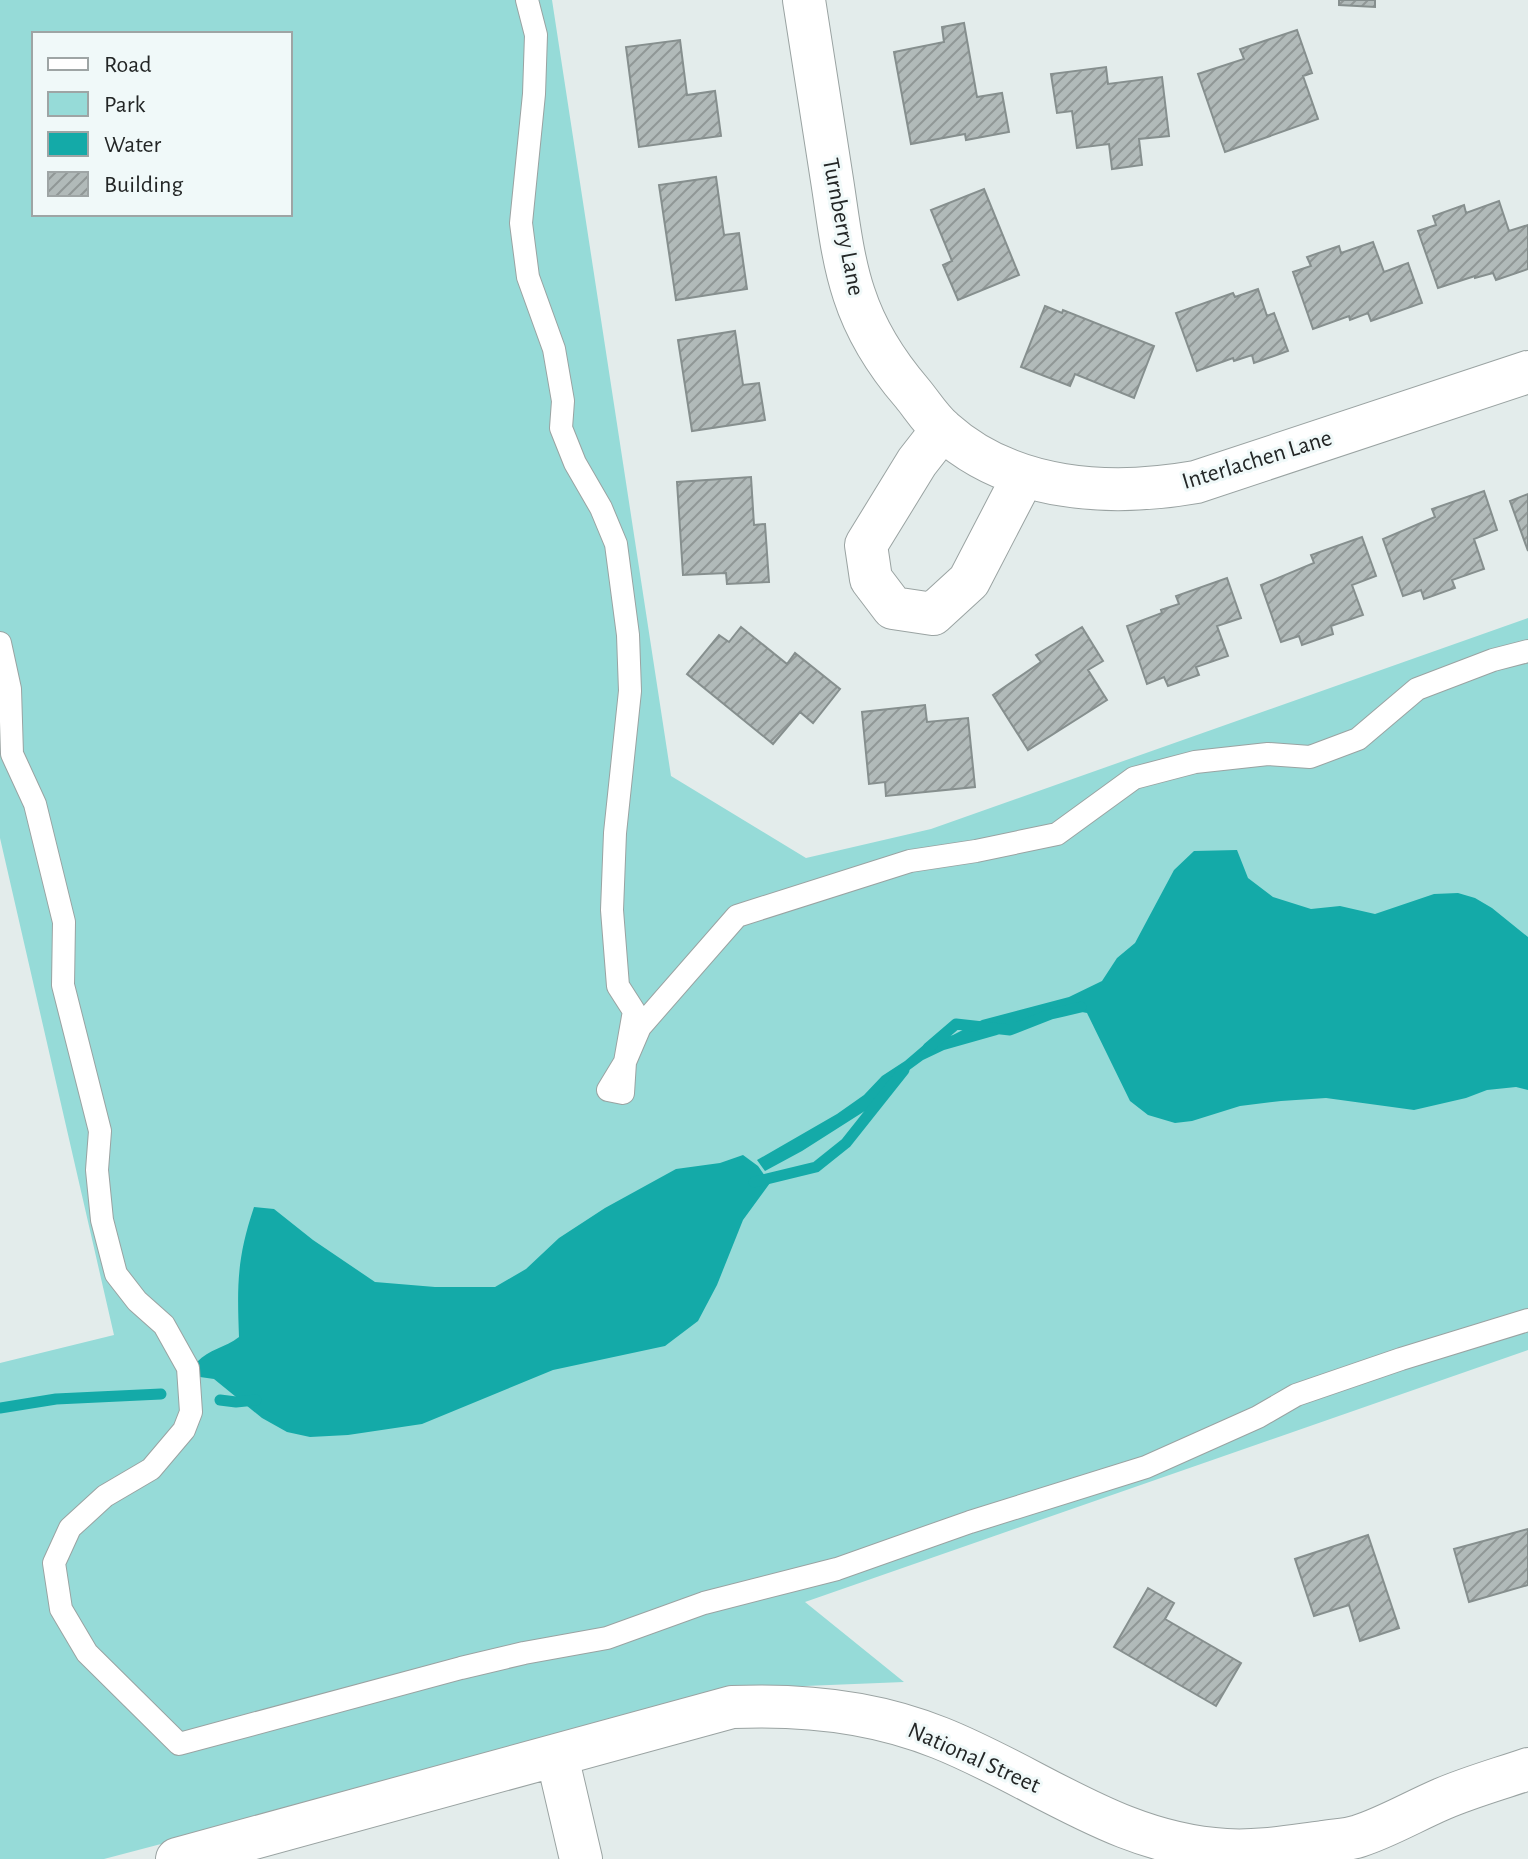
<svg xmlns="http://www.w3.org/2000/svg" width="1528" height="1859" font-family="'Alegreya Sans',sans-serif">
	<defs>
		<pattern id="building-hatch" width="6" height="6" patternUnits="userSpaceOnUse" patternTransform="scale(2)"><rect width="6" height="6" fill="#b1bab9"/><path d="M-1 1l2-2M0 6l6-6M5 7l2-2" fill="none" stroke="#909796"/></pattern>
	</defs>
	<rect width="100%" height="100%" fill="#e3eceb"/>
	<path fill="#96dbd8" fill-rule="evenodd" d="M0 0H552L671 776 806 858 931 829 1528 618V1350L805 1602 904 1682 780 1687 481 1760 104 1859H0V1363L114 1335 0 838ZM34 34H290V214H34Z"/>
	<path fill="#14aaa8" d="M1237 850 1248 878 1273 897 1311 909 1340 906 1375 914 1434 894 1458 893 1475 898 1492 908 1528 937V1090L1516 1087 1487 1090 1466 1098 1414 1110 1326 1098 1281 1101 1240 1106 1192 1121 1175 1123 1148 1115 1130 1101 1087 1013 1061 1008 1043 1013 997 1035 944 1050 923 1060 882 1090 868 1109 802 1151 765 1171 757 1160 837 1114 864 1095 882 1076 905 1061 926 1043 953 1035 982 1020 1069 997 1102 981 1117 958 1135 943 1174 870 1194 851Z
		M743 1155 758 1166 770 1183 743 1220 717 1285 698 1321 665 1346 553 1370 422 1424 348 1435 310 1437 287 1432 262 1418 214 1379 200 1377 197 1362C209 1349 225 1348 239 1337 237 1284 237 1258 254 1207L274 1209 313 1240 375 1282 435 1287H495L526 1269 559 1238 605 1208 676 1169 720 1163Z"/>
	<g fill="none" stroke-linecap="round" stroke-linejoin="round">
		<path stroke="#14aaa8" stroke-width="11" d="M928 1048 956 1024 1010 1030 1051 1014 1081 1007
			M754 1182 816 1167 846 1143 904 1070
			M220 1400 236 1402 256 1400
			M0 1408 56 1399 161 1394"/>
	</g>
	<path fill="url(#building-hatch)" stroke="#868f8e" stroke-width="2" d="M1339 0H1375V7L1339 5Z
		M964 23 977 97 1002 93 1009 132 966 140 965 134 911 144 894 52 944 42 942 27Z
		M1297 30 1312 73 1303 76 1318 119 1225 152 1198 74 1244 59 1240 49Z
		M680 40 687 95 715 91 721 136 639 147 626 47Z
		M1106 67 1108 84 1162 77 1169 136 1139 139 1142 165 1112 169 1109 144 1077 148 1072 111 1057 113 1051 74Z
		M716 177 724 235 739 233 747 289 676 300 659 185Z
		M984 189 1019 275 958 300 943 265 952 261 931 210Z
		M1499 201 1509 231 1528 225V269L1496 280 1493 273 1475 278V276L1438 288 1418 231 1436 225 1433 216 1464 205 1466 213Z
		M1373 242 1384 272 1408 263 1422 303 1371 321 1368 313 1350 320 1349 316 1313 329 1293 272 1311 266 1307 257 1339 246 1341 253Z
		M1258 289 1267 316 1274 313 1288 351 1254 363 1252 355 1234 361 1233 358 1197 371 1176 313 1233 293 1235 297Z
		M1045 306 1062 313 1063 310 1154 346 1134 398 1075 374 1070 386 1021 367Z
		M735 331 743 385 759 383 765 420 692 431 678 340Z
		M751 477 754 525 765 524 769 582 727 584 726 573 683 575 677 482Z
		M1484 491 1497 530 1474 539 1484 569 1452 580 1455 588 1424 599 1421 590 1403 596 1383 539 1435 517 1432 509Z
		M1528 494V551L1510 501Z
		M1362 537 1376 576 1352 585 1363 615 1331 626 1333 634 1302 645 1299 636 1281 642 1261 585 1314 563 1311 555Z
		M1227 578 1241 618 1217 626 1228 656 1196 667 1199 675 1168 686 1164 677 1147 684 1127 626 1162 613 1161 610 1179 604 1176 596Z
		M741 627 787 664 795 653 840 689 813 723 800 712 773 744 687 674 719 635 729 642Z
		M1082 627 1103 661 1088 670 1107 700 1028 750 993 695 1041 662 1036 655Z
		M925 705 927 722 968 718 975 787 886 796 885 782 869 784 862 712Z
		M1528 1529V1585L1469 1602 1454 1549Z
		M1368 1535 1399 1628 1360 1641 1349 1605 1314 1616 1295 1559Z
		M1148 1588 1174 1603 1165 1619 1241 1663 1216 1706 1114 1647Z"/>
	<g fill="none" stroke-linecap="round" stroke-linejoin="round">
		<g stroke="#9aa3a2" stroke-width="24">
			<path id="lane" d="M527 0 536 35 534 94 521 223 528 277 554 349 563 401 561 428 575 463 601 508 616 544 628 635 630 691 615 833 612 910 618 986 634 1011 625 1062 623 1093 608 1090 625 1062 640 1027 737 916 910 861 976 851 1057 834 1134 778 1195 762 1268 754 1310 757 1358 739 1417 689 1493 660 1528 651
				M0 643 10 689 12 754 35 804 64 922 63 985 100 1131 97 1170 102 1220 116 1274 137 1301 164 1325 188 1368 191 1412 184 1430 151 1469 105 1496 70 1528 54 1563 61 1609 87 1653 179 1744 461 1668 524 1653 607 1638 704 1603 837 1569 970 1522 1146 1467 1258 1417 1296 1395 1401 1359 1528 1320"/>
		</g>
		<g stroke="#9aa3a2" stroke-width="44">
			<path id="street" d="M804 0C813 60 823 120 832 180 838 218 842 258 854 294 866 331 887 364 912 393 922 405 931 420 943 430 1012 492 1110 497 1196 482L1528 372
				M942 430 917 462 866 545 871 579 893 608 933 614 969 581 1023 477
				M557 1756 581 1859
				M177 1859 732 1707C803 1704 874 1711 940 1738 1038 1777 1117 1844 1226 1850 1259 1852 1291 1846 1323 1842 1334 1840 1348 1840 1359 1836 1387 1827 1414 1811 1442 1799 1470 1787 1499 1779 1528 1769"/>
		</g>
		<use href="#lane" stroke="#fff" stroke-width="22"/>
		<use href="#street" stroke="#fff" stroke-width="42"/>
	</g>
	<g text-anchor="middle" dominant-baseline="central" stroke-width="6" stroke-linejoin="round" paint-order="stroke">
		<g font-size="24" fill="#232626" stroke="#f0f9f9">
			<text transform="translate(843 227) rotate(79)">Turnberry Lane</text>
			<text transform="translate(1257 460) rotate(-17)">Interlachen Lane</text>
			<text transform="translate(974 1758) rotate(24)">National Street</text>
		</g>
	</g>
	<rect x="32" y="32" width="260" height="184" fill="#f0f9f9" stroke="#9ea5a5" stroke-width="2"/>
	<rect x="48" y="58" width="40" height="12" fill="#ffffff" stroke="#9ea5a5" stroke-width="2"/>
	<text x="104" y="72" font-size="24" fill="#232626">Road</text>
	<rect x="48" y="92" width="40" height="24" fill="#96dbd8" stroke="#9ea5a5" stroke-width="2"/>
	<text x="104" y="112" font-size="24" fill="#232626">Park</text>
	<rect x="48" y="132" width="40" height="24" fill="#14aaa8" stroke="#9ea5a5" stroke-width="2"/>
	<text x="104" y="152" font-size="24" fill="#232626">Water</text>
	<rect x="48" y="172" width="40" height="24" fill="url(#building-hatch)" stroke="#9ea5a5" stroke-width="2"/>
	<text x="104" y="192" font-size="24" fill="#232626">Building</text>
</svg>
